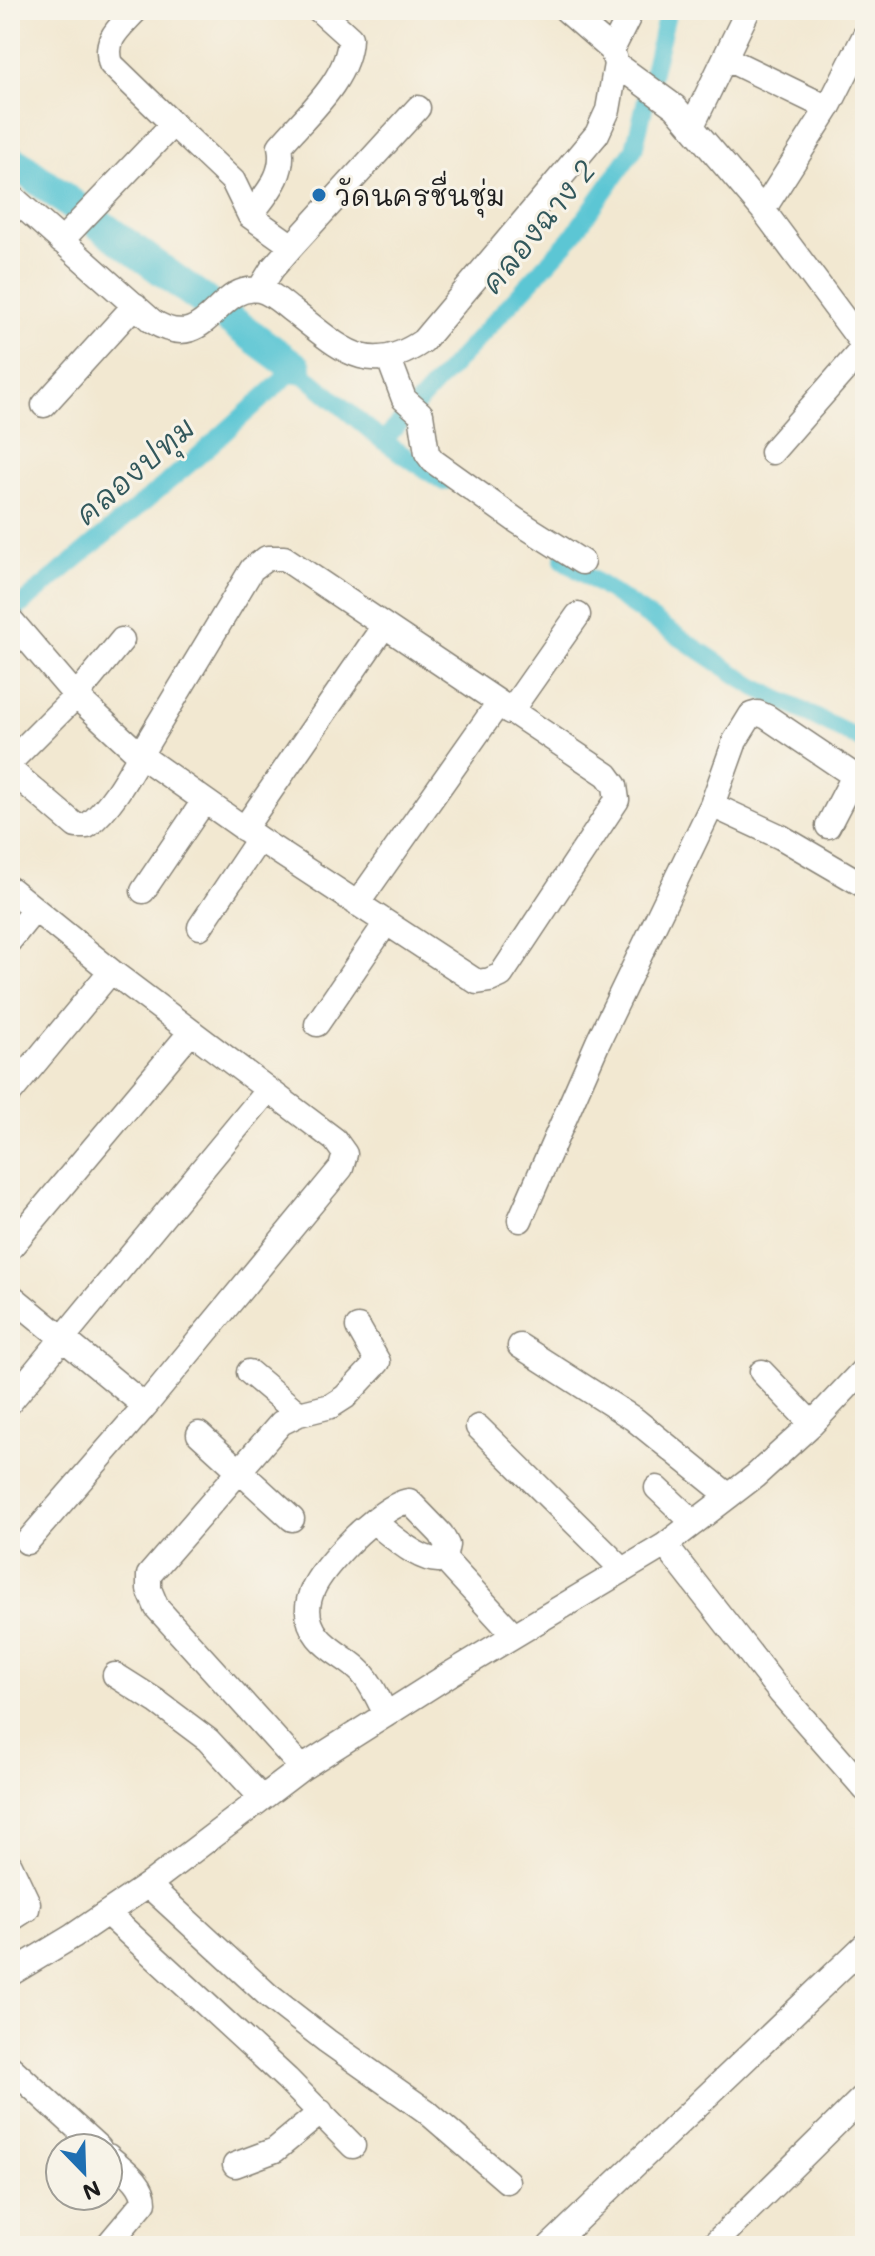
<svg xmlns="http://www.w3.org/2000/svg" width="875" height="2256" font-family="Mali,'Playpen Sans Thai',sans-serif">
	<rect width="100%" height="100%" fill="#f7f3e8"/>
	<filter id="ink" filterUnits="userSpaceOnUse"><feTurbulence type="fractalNoise" baseFrequency=".0125" numOctaves="2"/><feDisplacementMap in="SourceGraphic" scale="16" xChannelSelector="R" yChannelSelector="G"/><feConvolveMatrix kernelMatrix="1 2 1 2 8 2 1 2 1" color-interpolation-filters="sRGB"/></filter>
	<filter id="wash" filterUnits="userSpaceOnUse"><feTurbulence type="fractalNoise" baseFrequency=".006" numOctaves="4" result="noise"/><feDisplacementMap in="SourceGraphic" scale="32" xChannelSelector="R" yChannelSelector="G"/><feGaussianBlur stdDeviation="1.8" result="paint"/><feColorMatrix in="noise" values="0 0 0 0 0 0 0 0 0 0 0 0 0 0 0 0 0 1.4 0 .05"/><feComposite in="paint" operator="in"/></filter>
	<g filter="url(#wash)">
		<rect width="100%" height="100%" fill="#f2e8d1"/>
		<g fill="none" stroke-linecap="round" stroke-linejoin="round">
			<path stroke="#5bc6d4" stroke-width="18" d="M383 441 571 238 634 149 668 10
				M563 560 753 686 865 742
				M10 614 194 460 296 368 383 441 444 482"/>
			<path stroke="#5bc6d4" stroke-width="32" d="M10 159 296 368"/>
		</g>
	</g>
	<g filter="url(#ink)">
		<g fill="none" stroke-linecap="round" stroke-linejoin="round">
			<g stroke="#878276" stroke-width="27">
				<path id="minor" d="M136 10C120 28 103 38 111 64L173 124
					M566 10 612 50 616 64 675 107 763 210 865 347
					M612 50 632 10
					M725 58 828 108
					M692 126 748 10
					M10 195 152 321C208 357 215 283 259 290 270 292 281 302 290 309 337 344 365 381 423 341L597 134 608 110 616 64
					M763 210 828 108 865 35
					M250 216C266 194 286 175 280 146 305 116 349 80 350 38L319 10
					M61 241 173 124 233 181 250 216 292 246 272 269 259 290
					M292 246 418 108
					M389 359 404 399 421 414 427 453 433 461 517 521 582 562
					M44 405 135 305
					M772 452 865 346
					M10 619 76 696 140 755 259 839 477 982 490 980 501 975 617 800 615 786 607 775 284 558H267L252 569 140 755C126 780 110 808 87 826H76L15 774 10 766 12 760 76 696 122 640
					M510 712 578 615
					M712 805 781 837 865 886
					M828 826 854 776
					M244 829 384 626
					M10 889 111 971 335 1140 345 1154 341 1168 145 1406 27 1542
					M143 891 204 801
					M357 904 498 704
					M200 927 259 839
					M10 940 35 909
					M317 1024 386 923
					M10 1093 111 971
					M520 1220 598 1042 712 805 735 741 751 715 758 713 767 717 865 783
					M10 1248 191 1032
					M10 1295 145 1406
					M520 1346 634 1419 729 1496
					M249 1372 299 1414
					M762 1372 812 1424
					M10 1402 267 1091
					M478 1427 623 1570
					M199 1434 292 1519
					M657 1488 694 1523
					M374 1522C391 1535 423 1566 444 1559
					M665 1545 780 1692 865 1789
					M115 1675 156 1701 208 1740 261 1797
					M386 1715C379 1700 372 1684 361 1672 349 1659 330 1652 318 1637 292 1604 322 1571 345 1547 358 1533 391 1503 409 1501L441 1534 447 1545 444 1559 514 1635
					M302 1768 157 1608 149 1589V1575L281 1423 299 1414 331 1406 345 1397 378 1362 358 1327
					M10 1865 28 1903 27 1909 10 1920
					M148 1885 269 1996 327 2041 426 2111 507 2181
					M107 1913 287 2079 353 2146
					M10 1974 73 1936 148 1885 302 1768 450 1674 665 1545 755 1476 812 1424 865 1368
					M10 2067 99 2148
					M235 2165 275 2150 321 2112
					M107 2246 144 2202C144 2182 122 2169 108 2156
					M550 2246 865 1945
					M712 2246 865 2095"/>
			</g>
			<use href="#minor" stroke="#fff" stroke-width="24"/>
		</g>
	</g>
	<circle fill="#1f6fb2" stroke="#f7f3e8" stroke-width="3" cx="319" cy="195" r="8"/>
	<g text-anchor="middle" dominant-baseline="central" stroke-width="6" stroke-linejoin="round" paint-order="stroke">
		<g font-size="28" fill="#1c1c1c" stroke="#f7f3e8" text-anchor="start">
			<text x="335" y="195">วัดนครชื่นชุ่ม</text>
		</g>
		<g font-size="30" font-style="italic" fill="#32585c" stroke="#f7f3e8">
			<text transform="translate(537 226) rotate(-51)">คลองฉาง 2</text>
			<text transform="translate(134 470) rotate(-41)">คลองปทุม</text>
		</g>
	</g>
	<rect width="875" height="2256" fill="none" stroke="#f7f3e8" stroke-width="40"/>
	<g transform="translate(84 2172) rotate(157)"><circle r="38" fill="#f7f3e8" stroke="#9f9d96" stroke-width="2"/>
	<path d="M0-6L14 30L0 20L-14 30Z" fill="#1f6fb2"/>
	<text y="-12" font-size="22" font-weight="bold" text-anchor="middle" fill="#1c1c1c">N</text>
	</g>
</svg>
